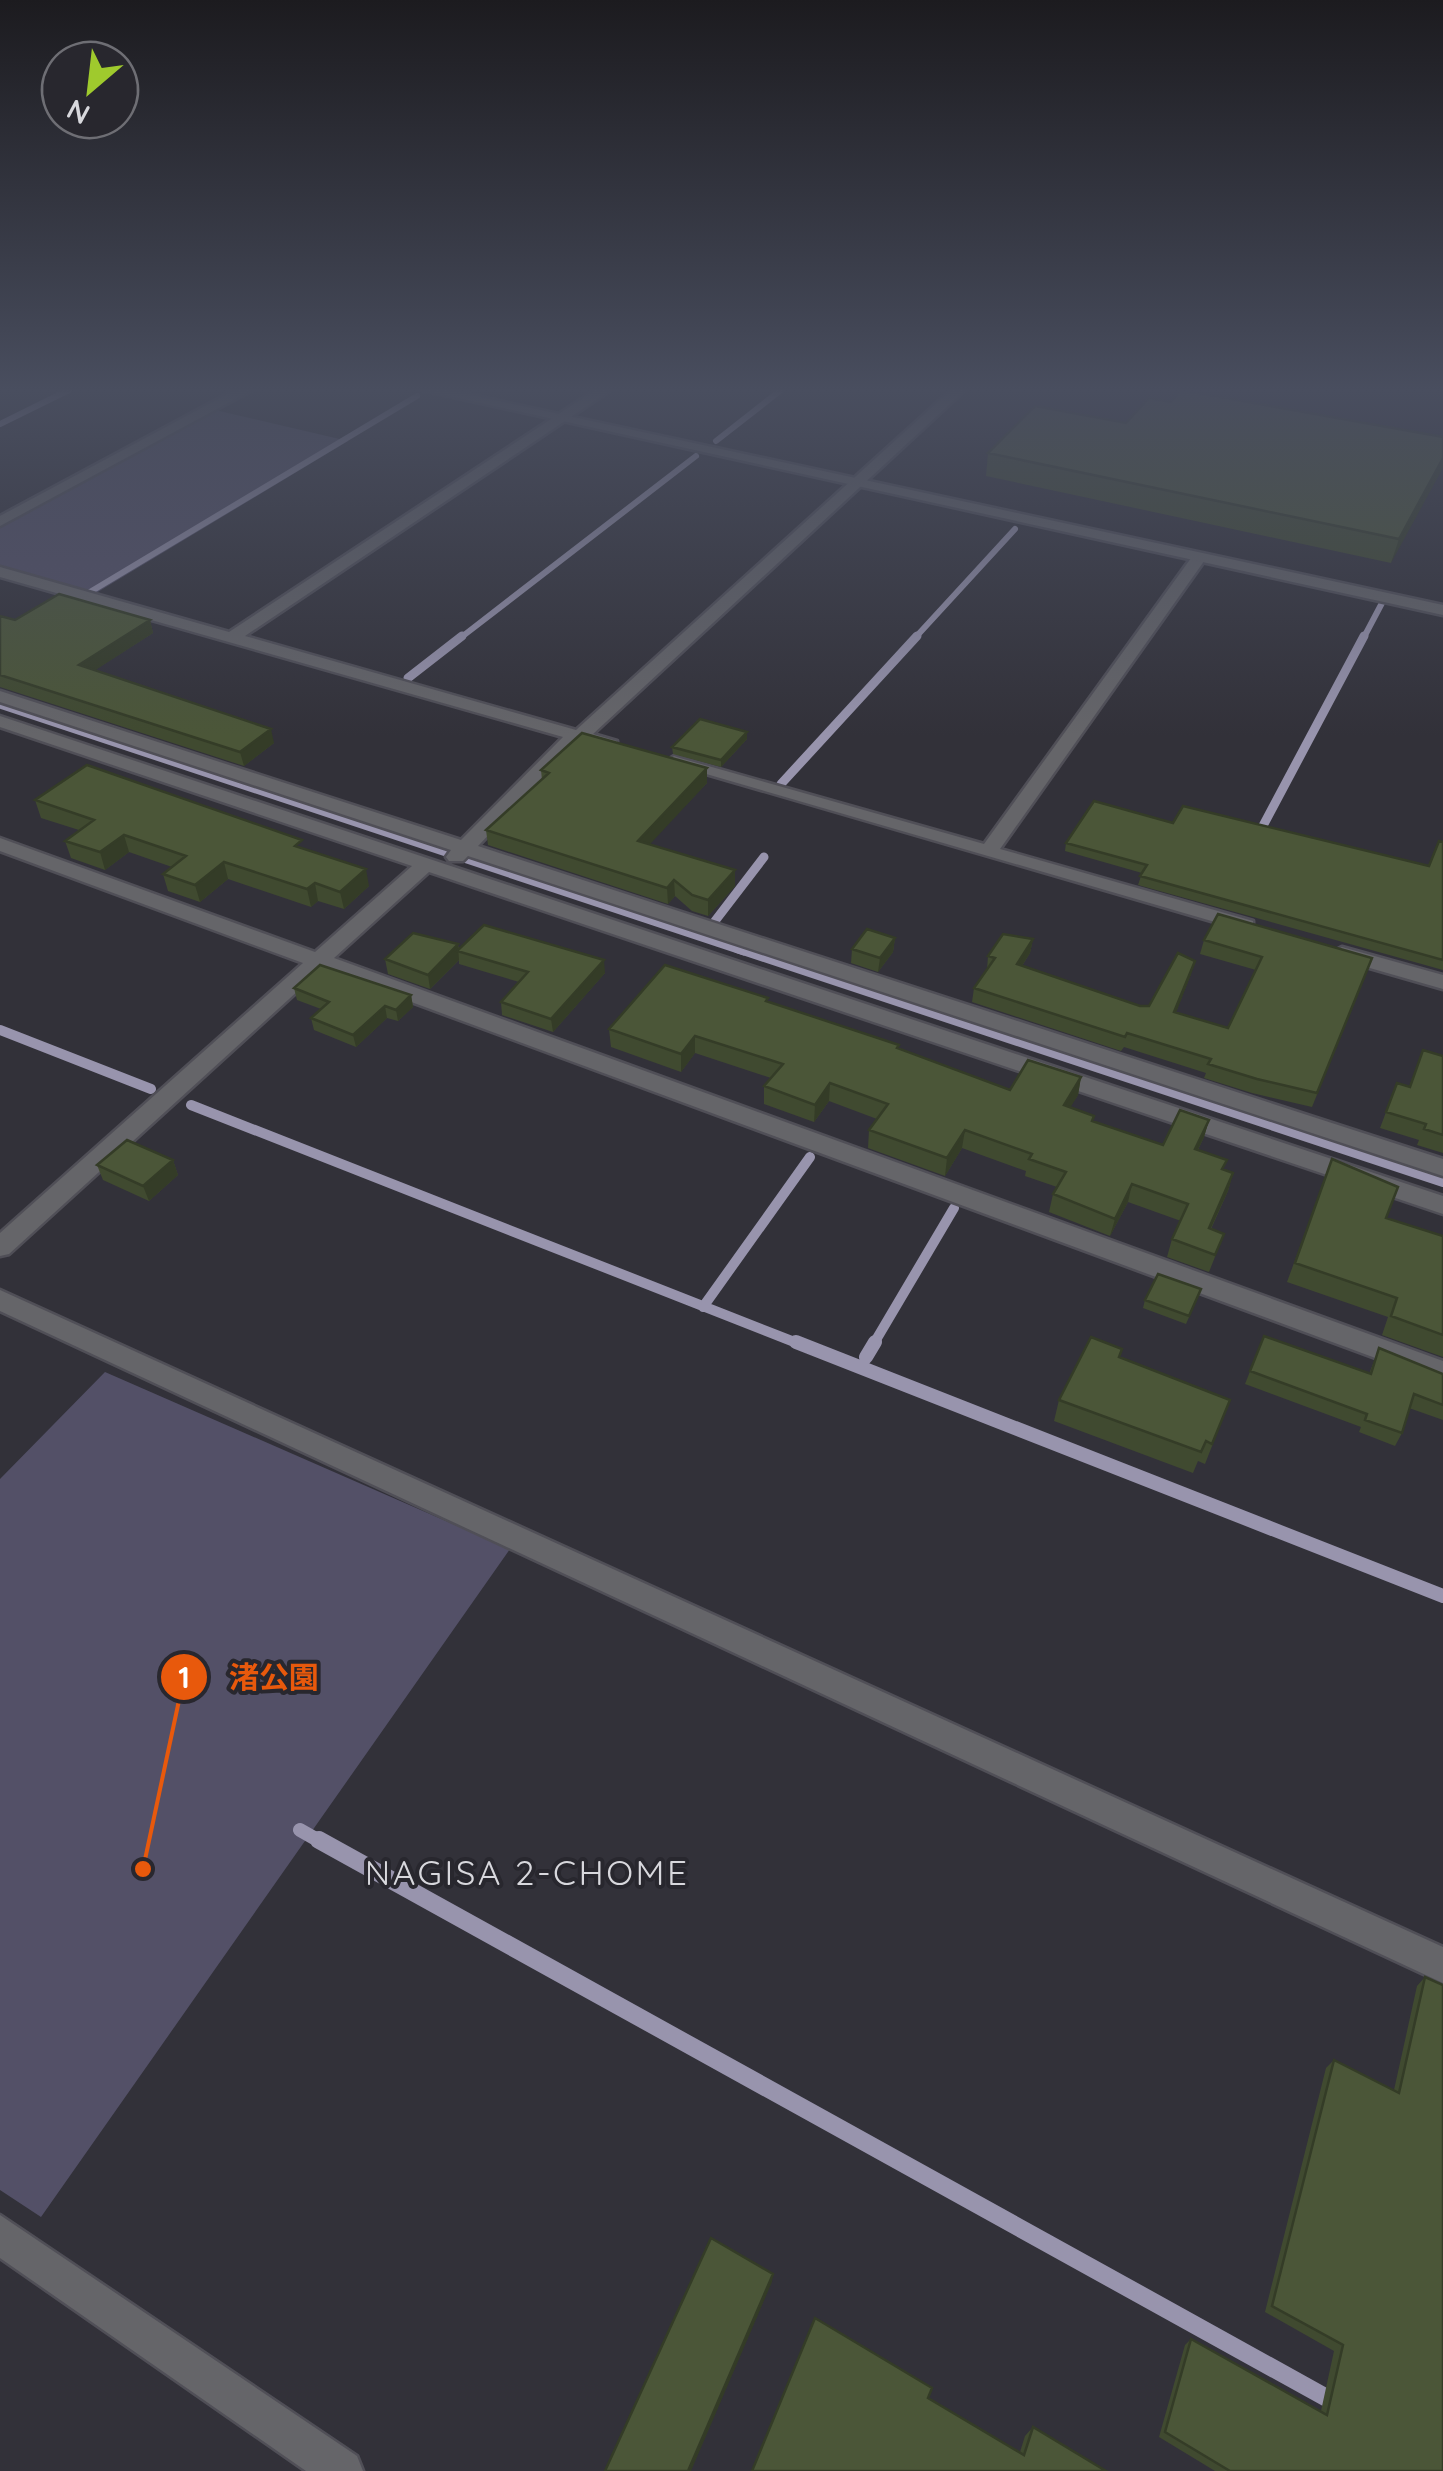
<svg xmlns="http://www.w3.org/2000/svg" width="1443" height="2471" font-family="Quicksand,'Noto Sans JP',sans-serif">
	<rect width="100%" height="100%" fill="#323139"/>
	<path fill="#535067" d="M215 410 348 441 96 593 0 565V528Z
		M105 1372 510 1549 41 2217 0 2190V1479Z"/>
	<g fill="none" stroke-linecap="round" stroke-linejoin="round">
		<path stroke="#9894ad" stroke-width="6" d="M0 424 69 390
			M716 441 781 390
			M90 592 417 396
			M459 639 696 456
			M914 639 1015 529
			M1363 639 1382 603"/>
		<path stroke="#9894ad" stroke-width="9" d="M408 678 462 636
			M0 704 744 951
			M781 784 917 636
			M1257 837 1364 636
			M715 921 764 857"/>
		<path stroke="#9894ad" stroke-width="10" d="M737 948 1443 1182
			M0 1030 151 1089
			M191 1105 802 1345
			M703 1307 810 1157
			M873 1345 954 1208"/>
		<path stroke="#9894ad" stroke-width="14" d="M796 1342 1443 1596
			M866 1357 875 1342
			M300 1830 323 1843"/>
		<path stroke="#9894ad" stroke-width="18" d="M319 1840 1334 2402"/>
		<g stroke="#504f57" stroke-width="5">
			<path id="minor" d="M235 390H252L0 526V516Z
				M595 390H611L245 636 576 730 951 390H965L593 734 617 741V749L579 741 478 846 1443 1159V1176L468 856 463 861H449L446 857 451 850 0 702V691L461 840 563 737 0 577V567L229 632Z
				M1194 554 1207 557 1000 849 1253 921V929H1239L665 762 674 756 680 758 984 844Z
				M0 716 1443 1196V1214L429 872 334 958 1443 1361V1383L322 969 9 1254 0 1256V1233L303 963 0 851V838L315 952 412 866 0 727Z
				M1342 947 1443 975V989L1335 958 1331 953Z
				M0 1290 1443 1947V1983L0 1311Z
				M0 2215 357 2456 363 2471H306L0 2258Z"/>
		</g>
		<g stroke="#504f57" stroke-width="5">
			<path id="tertiary" d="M422 390H448L1443 605V615Z"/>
		</g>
		<use href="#minor" fill="#656569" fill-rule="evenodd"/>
		<use href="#tertiary" fill="#656569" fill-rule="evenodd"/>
	</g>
	<path fill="#404a30" d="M1171 402 1443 437 1391 563 986 476 988 453 1126 423Z
		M0 616 15 620H150L153 633 95 670 274 743 244 766 0 687Z
		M747 739 721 767 673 754 672 747Z
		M707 768V783L649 844 735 870V886L708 916 692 911 675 896 668 904 488 845 486 830 542 780 541 770Z
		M35 800 304 849 369 886 344 909 318 901 311 907 228 879 200 902 168 891 163 874 172 867 129 852 105 870 71 858 65 841 79 830 41 818Z
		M1173 823 1429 866 1443 842V970L1138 885 1142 873 1065 851 1066 843Z
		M895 938 893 952 878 972 851 963 852 949Z
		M1033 939 1030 953 1022 966 1140 1006H1149L1191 974 1176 1012 1228 1028 1256 970 1200 954 1204 940 1367 971 1312 1107 1252 1093 1204 1078 1206 1073 1124 1047 1121 1051 972 1002 974 988 987 970 988 956Z
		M458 944 459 950 605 973 553 1032 502 1015 501 1002 519 982 459 964V960L430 989 388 974 385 959Z
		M294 988 411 995 413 1007 398 1021 387 1018 356 1047 314 1030 311 1018 321 1009 297 1000Z
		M768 1001 1010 1090 1081 1077 1078 1095 1070 1107 1093 1121 1163 1145 1209 1120 1204 1137 1198 1150 1223 1170 1233 1173 1228 1191 1211 1229 1224 1234 1209 1272 1167 1257 1172 1239 1181 1221 1128 1202 1110 1236 1049 1212 1053 1194 1057 1187 1025 1176 1026 1171 962 1148 945 1176 868 1148 869 1130 877 1119 829 1101 814 1122 764 1104V1086L771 1078 695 1053 681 1072 611 1047 609 1029Z
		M1423 1050 1443 1056V1153L1417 1145 1419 1140 1380 1128 1397 1083 1409 1087Z
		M1332 1159 1386 1218 1443 1236V1357L1382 1335 1388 1317 1287 1282Z
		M173 1160 178 1175 149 1201 103 1180 97 1165Z
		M1198 1297 1186 1324 1143 1308 1145 1300Z
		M1264 1336 1369 1374 1379 1348 1443 1374V1420L1409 1408 1402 1433 1395 1446 1359 1432 1361 1427 1245 1384Z
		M1122 1349 1120 1357 1230 1400 1205 1464 1198 1461 1193 1473 1054 1421 1059 1400Z
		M1425 1977 1443 2471H1215L1159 2437 1185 2345 1191 2339 1321 2411 1334 2351 1265 2312 1326 2068 1334 2060 1394 2090 1417 1986Z
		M928 2398 1020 2452 1025 2436 1033 2427 1106 2471H752Z"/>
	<path fill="#343c27" d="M1443 458V468L1391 563 1399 539Z
		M150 620 153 633 83 678 79 665Z
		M271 729 274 743 244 766 240 752Z
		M747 732V739L721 767V760Z
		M707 768V783L639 856 638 841Z
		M124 835 129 852 105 870 100 852Z
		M224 862 228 879 200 902 195 885Z
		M366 869 369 886 344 909 340 892Z
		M735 870V886L708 916V900Z
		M674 880 675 896 668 904 667 888Z
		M315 883 318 901 311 907 307 889Z
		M895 938 893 952 878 972 880 958Z
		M1033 939 1030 953 1014 978 1017 964Z
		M458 944 459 960 430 989 428 975Z
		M604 960 605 973 553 1032 551 1019Z
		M1195 961 1191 974 1171 1026 1174 1012Z
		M411 995 413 1007 398 1021 396 1010Z
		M385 1006 387 1018 356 1047 353 1035Z
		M695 1036V1053L681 1072V1054Z
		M1081 1077 1078 1095 1061 1123 1064 1105Z
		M830 1083 829 1101 814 1122 815 1105Z
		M1209 1120 1204 1137 1190 1166 1195 1149Z
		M965 1130 962 1148 945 1176 947 1158Z
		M173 1160 178 1175 149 1201 143 1186Z
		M1233 1173 1228 1191 1203 1245 1209 1228Z
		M1132 1184 1128 1202 1110 1236 1115 1219Z
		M773 2274 772 2282 691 2471H688Z"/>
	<path fill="#4b5638" stroke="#343c27" stroke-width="2.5" d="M1181 390 1443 437V458L1399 539 988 453 1035 406 1126 423 1149 398 1171 402Z
		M59 594 150 620 79 665 271 729 240 752 0 675V616L15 620Z
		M700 719 747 732 721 760 672 747Z
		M582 733 707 768 638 841 735 870 708 900 692 895 674 880 667 888 486 830 549 773 541 770Z
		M87 765 302 840 295 846 366 869 340 892 315 883 307 889 224 862 195 885 163 874 186 856 124 835 100 852 65 841 94 820 35 800Z
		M1094 801 1173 823 1183 806 1429 866 1439 841 1443 842V960L1140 876 1147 865 1066 843Z
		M1218 914 1372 958 1317 1093 1257 1079 1208 1064 1211 1059 1127 1033 1125 1037 974 988 995 958 988 956 1003 934 1033 939 1017 964 1140 1006H1149L1178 953 1195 961 1174 1012 1228 1028 1262 957 1204 940Z
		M484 925 604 960 551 1019 501 1002 528 972 457 951Z
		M867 929 895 938 880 958 852 949Z
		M413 933 458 944 428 975 385 959Z
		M320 965 411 995 396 1010 385 1006 353 1035 311 1018 329 1002 294 988Z
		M665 965 768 998 766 1001 899 1045 897 1048 1010 1090 1028 1060 1081 1077 1064 1105 1094 1116 1092 1121 1163 1145 1180 1110 1209 1120 1195 1149 1227 1160 1222 1169 1233 1173 1209 1228 1224 1234 1215 1255 1172 1239 1188 1204 1132 1184 1115 1219 1053 1194 1066 1172 1029 1159 1032 1154 965 1130 947 1158 869 1130 888 1104 830 1083 815 1105 764 1086 783 1064 695 1036 681 1054 609 1029Z
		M1423 1050 1443 1056V1135L1424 1129 1426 1124 1386 1112 1397 1083 1410 1087Z
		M127 1140 173 1160 143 1186 97 1165Z
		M1332 1159 1398 1187 1386 1218 1443 1236V1335L1391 1316 1397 1298 1295 1263Z
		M1158 1274 1201 1289 1189 1316 1145 1300Z
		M1264 1336 1371 1374 1379 1348 1443 1374V1405L1414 1394 1402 1433 1365 1420 1367 1414 1250 1371Z
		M1091 1337 1122 1349 1119 1357 1230 1400 1212 1444 1206 1441 1201 1452 1059 1400Z
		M1425 1977 1443 1985V2471H1230L1165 2432 1191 2339 1327 2415 1343 2345 1272 2306 1334 2060 1399 2093Z
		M711 2238 773 2274 688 2471H605Z
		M815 2318 932 2388 928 2398 1024 2455 1033 2427 1106 2471H752Z"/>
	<linearGradient id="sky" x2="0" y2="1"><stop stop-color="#1c1b1f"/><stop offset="0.53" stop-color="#494e5f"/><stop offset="1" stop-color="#494e5f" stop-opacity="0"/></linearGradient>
	<rect width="1443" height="736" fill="url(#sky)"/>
	<g text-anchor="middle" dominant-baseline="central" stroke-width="8" stroke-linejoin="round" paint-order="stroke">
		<g font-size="35" letter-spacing="2.5" fill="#d8d8dd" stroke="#28272e">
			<text x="527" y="1872">NAGISA 2-CHOME</text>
		</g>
	</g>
	<path fill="none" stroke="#e8590c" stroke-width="4" d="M143 1869L184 1677"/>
	<g fill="#e8590c" stroke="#28272e" stroke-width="4">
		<circle cx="143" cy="1869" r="10"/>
		<circle cx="184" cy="1677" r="25"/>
	</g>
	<g font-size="30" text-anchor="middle" font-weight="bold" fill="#fff">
		<text x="184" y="1688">1</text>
	</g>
	<g font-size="30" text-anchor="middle" font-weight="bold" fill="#e8590c" stroke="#28272e" stroke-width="8" stroke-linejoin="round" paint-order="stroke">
		<text x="274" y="1688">渚公園</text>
	</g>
	<g transform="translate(90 90) rotate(208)"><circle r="48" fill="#28272e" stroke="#6e6e74" stroke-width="2.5"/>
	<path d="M0-8L18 38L0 25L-18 38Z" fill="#9fca2d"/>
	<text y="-15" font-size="28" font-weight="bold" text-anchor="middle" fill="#d8d8dd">N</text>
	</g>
</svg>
